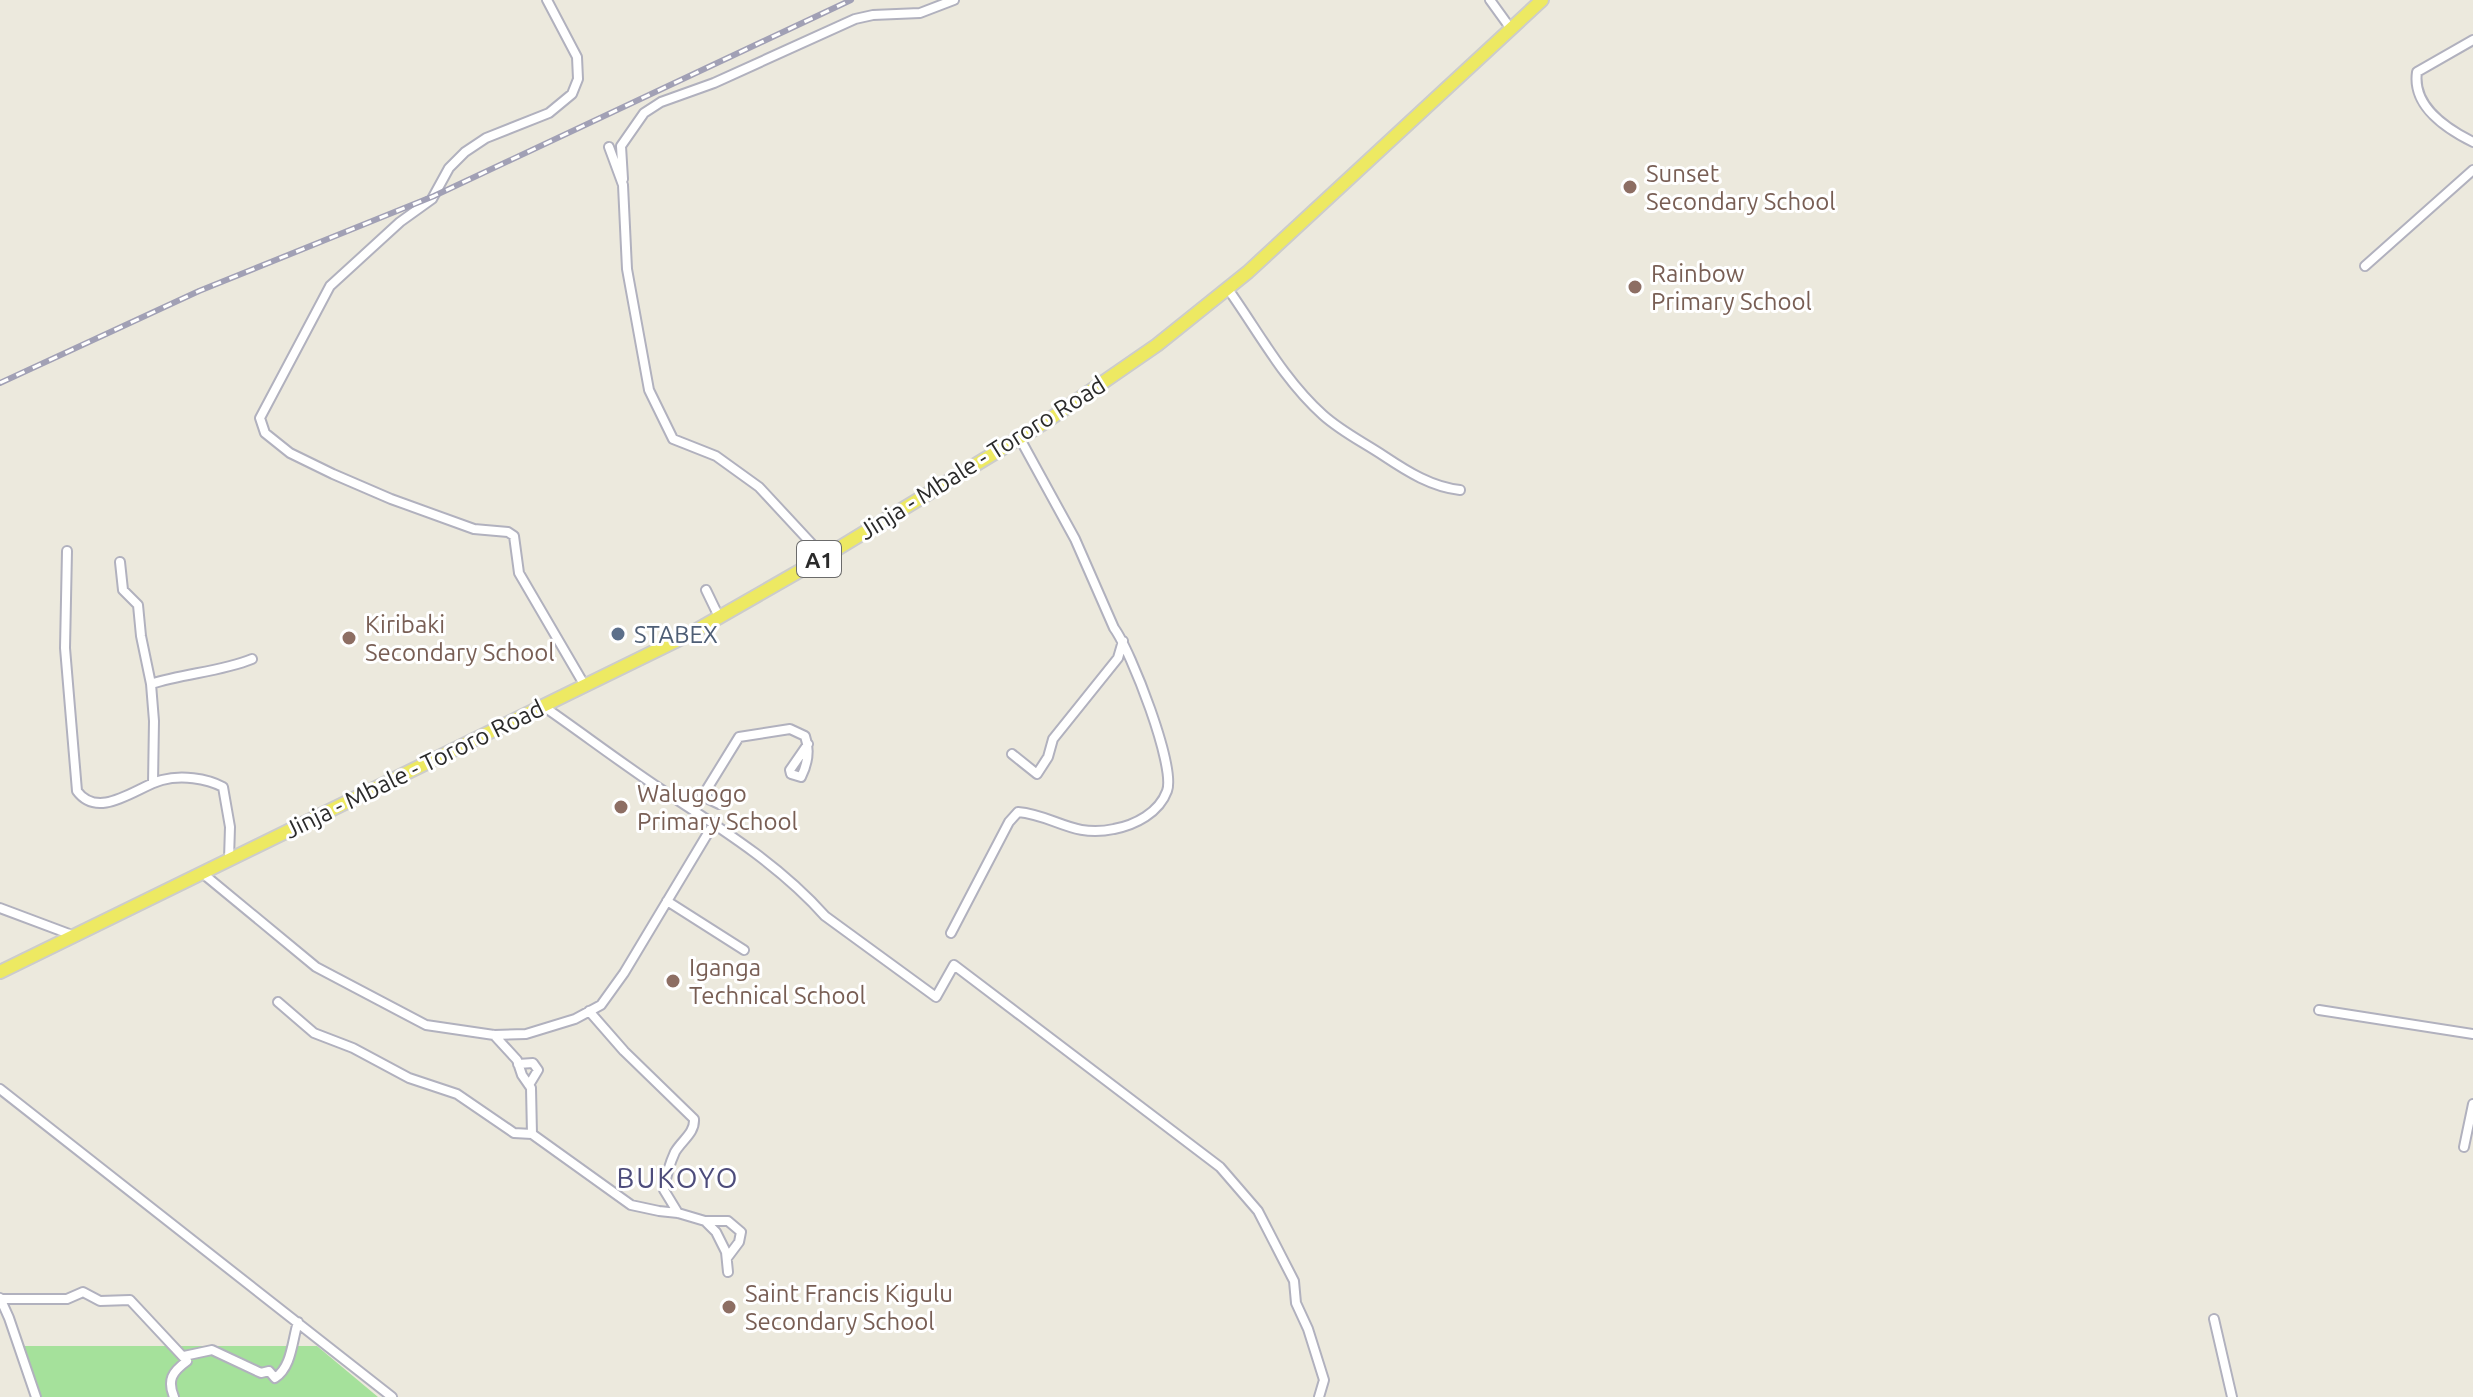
<svg xmlns="http://www.w3.org/2000/svg" width="2473" height="1397" font-family="Ubuntu,sans-serif">
	<rect width="100%" height="100%" fill="#ece9dd"/>
	<path fill="#a5e19b" d="M20 1346H317L378 1397H40Z"/>
	<g fill="none" stroke-linecap="round" stroke-linejoin="round">
		<g stroke="#b1b1be" stroke-width="12">
			<path id="minor" d="M547 0 577 57 578 79 572 94 549 113 486 138 465 152 449 168 432 199 400 222 330 286 260 418 265 433 290 453 333 474 391 499 474 529 508 532 514 536 519 573 585 686
				M1490 0 1511 29
				M2473 40 2417 72C2412 106 2445 128 2473 142
				M609 147 623 185 627 269 649 390 673 439 716 456 759 487 824 557
				M623 179 621 146 644 113 661 102 714 83 855 19 873 15 920 13 954 0
				M2365 266 2473 170
				M1228 289C1258 331 1283 379 1323 415 1342 432 1363 442 1384 456 1408 472 1432 487 1460 490
				M67 551 65 648 77 791C99 821 138 786 162 780 181 775 206 778 223 787L230 827 229 859
				M120 562 123 590 138 605 141 636 151 684
				M706 590 719 617
				M543 706C582 733 620 762 659 788 717 826 779 864 825 916L936 997 954 965 1220 1167 1258 1211 1294 1281 1296 1303 1308 1329 1324 1380 1319 1397
				M1012 754 1037 774 1048 757 1053 739 1118 658 1123 641
				M153 783 154 721 151 684C185 673 220 672 252 659
				M702 796 719 804
				M694 810 739 737 790 729 805 736C810 750 808 763 801 777L791 774 790 770 808 744
				M201 872 316 967 426 1025 494 1035 526 1034 575 1019 601 1005 624 973 714 823
				M667 901 744 950
				M0 908 72 935
				M951 933 1009 822 1018 812C1054 815 1072 838 1114 829 1135 825 1159 813 1167 791 1176 767 1131 651 1114 628L1075 539 1019 437
				M278 1002 314 1033 353 1048 409 1078 457 1094 514 1133 532 1134 631 1205 659 1211 678 1213 705 1221 716 1232 726 1252 728 1272
				M2319 1010 2473 1034
				M589 1011 624 1051 694 1119C695 1133 682 1140 675 1152 669 1165 666 1176 664 1190L678 1213
				M494 1035 517 1060 522 1075 531 1088 532 1134
				M518 1064 533 1063 538 1070 529 1085
				M0 1089 392 1397
				M2464 1147 2473 1104
				M705 1221H728L741 1232 739 1242 727 1258
				M0 1298 9 1318 36 1397
				M0 1299H67L83 1292 100 1301 130 1300 187 1361C172 1372 167 1380 174 1397
				M2214 1319 2232 1397
				M184 1356 212 1350 261 1373 269 1371 275 1378C292 1367 292 1341 298 1322"/>
		</g>
		<g stroke="#ccc" stroke-width="16">
			<path id="primary" d="M0 972 688 635 824 557 1044 423 1157 345 1248 272 1542 0"/>
		</g>
		<use href="#minor" stroke="#fff" stroke-width="8"/>
		<use href="#primary" stroke="#ede962" stroke-width="12"/>
		<g stroke="#a1a0b5" stroke-width="6">
			<path id="rail" d="M0 383 199 291 434 196 851 0"/>
		</g>
		<use href="#rail" stroke="#fff" stroke-width="3" stroke-dasharray="9" stroke-linecap="butt"/>
	</g>
	<g fill="#8d6e63" stroke="#fff" stroke-width="3">
		<circle cx="1630" cy="187" r="8"/>
		<circle cx="1635" cy="287" r="8"/>
		<circle cx="349" cy="638" r="8"/>
		<circle cx="621" cy="807" r="8"/>
		<circle cx="673" cy="981" r="8"/>
		<circle cx="729" cy="1307" r="8"/>
	</g>
	<circle fill="#5c6f8a" stroke="#fff" stroke-width="3" cx="618" cy="634" r="8"/>
	<g text-anchor="middle" dominant-baseline="central" stroke-width="6" stroke-linejoin="round" paint-order="stroke">
		<rect fill="#fff" stroke="#6b6b6b" stroke-width="2" x="797" y="541" width="44" height="36" rx="6"/>
		<g font-size="22" font-weight="bold" fill="#2b2b2b">
			<text x="819" y="559">A1</text>
		</g>
		<g font-size="24" fill="#785e54" stroke="#fff" text-anchor="start">
			<text x="1646" y="173">Sunset<tspan x="1646" dy="28">Secondary School</tspan></text>
			<text x="1651" y="273">Rainbow<tspan x="1651" dy="28">Primary School</tspan></text>
			<text x="365" y="624">Kiribaki<tspan x="365" dy="28">Secondary School</tspan></text>
			<text x="637" y="793">Walugogo<tspan x="637" dy="28">Primary School</tspan></text>
			<text x="689" y="967">Iganga<tspan x="689" dy="28">Technical School</tspan></text>
			<text x="745" y="1293">Saint Francis Kigulu<tspan x="745" dy="28">Secondary School</tspan></text>
		</g>
		<g font-size="24" fill="#2b2b2b" stroke="#fff">
			<text transform="translate(982 458) rotate(-32)">Jinja - Mbale - Tororo Road</text>
			<text transform="translate(414 769) rotate(-26)">Jinja - Mbale - Tororo Road</text>
		</g>
		<g font-size="24" fill="#4e5e75" stroke="#fff" text-anchor="start">
			<text x="634" y="634">STABEX</text>
		</g>
		<g font-size="28" letter-spacing="2" fill="#4d4c7b" stroke="#fff">
			<text x="678" y="1177">BUKOYO</text>
		</g>
	</g>
</svg>
